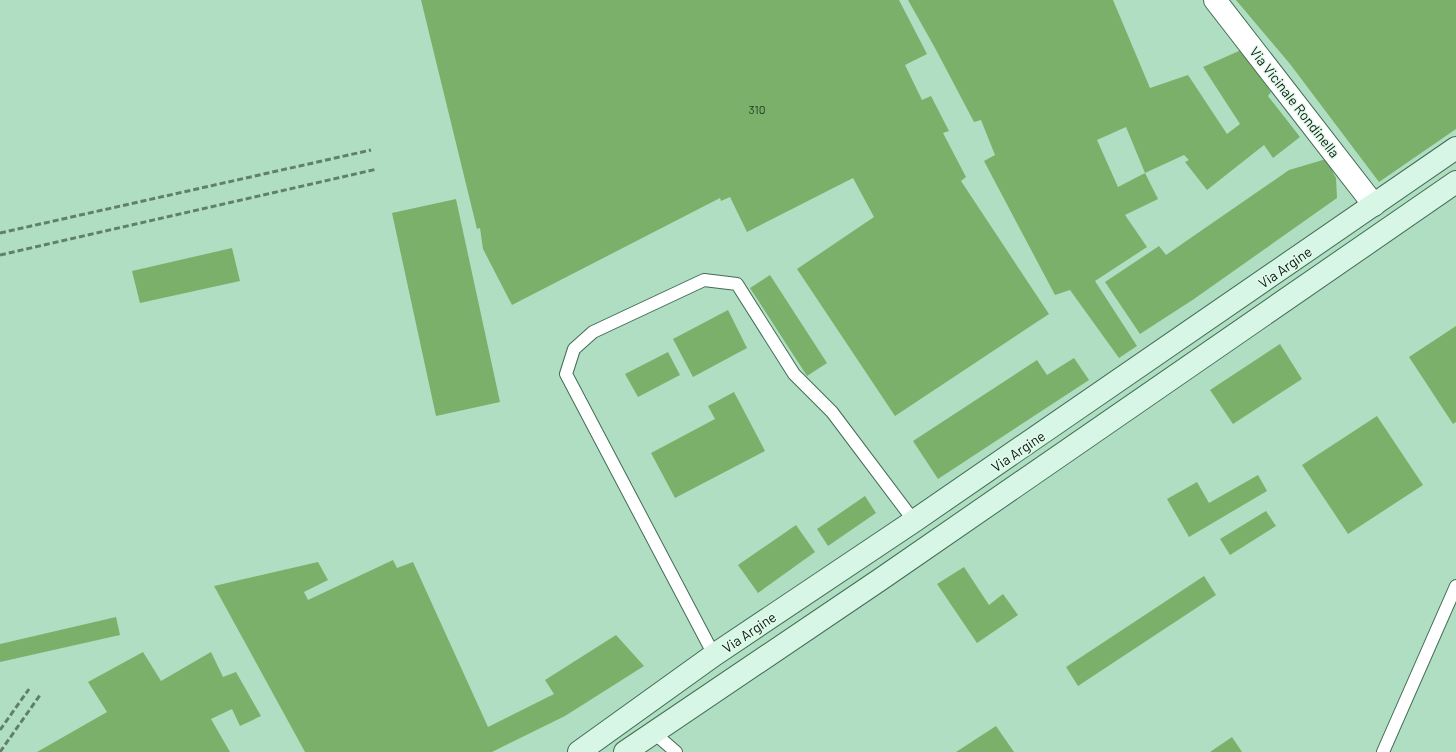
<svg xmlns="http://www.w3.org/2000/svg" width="1456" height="752" font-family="Barlow,sans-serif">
	<rect width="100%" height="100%" fill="#b0dec2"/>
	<path fill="#7bb06a" d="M421 0H899L927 54 905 65 922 100 931 96 949 131 943 133 966 177 961 181 1049 314 895 416 797 269 874 217 853 178 747 232 730 197 721 201 720 198 512 305 483 249 480 228 477 229Z
		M908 0H1113L1150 88 1188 75 1227 134 1240 124 1203 67 1241 50 1271 92 1268 96 1300 137 1273 158 1264 145 1207 190 1185 162 1189 160 1184 155 1145 173 1126 127 1097 140 1118 187 1145 173 1158 199 1125 215 1147 247 1095 281 1137 346 1119 358 1070 290 1055 295 984 161 995 155 981 120 974 122 935 48Z
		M1236 0H1456V129L1379 182 1290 64Z
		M1326 159 1336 178 1337 198 1194 299 1140 334 1105 282 1159 246 1166 255 1289 170Z
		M456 199 500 402 436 416 392 213Z
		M232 248 240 281 140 303 132 271Z
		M770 275 827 363 807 376 750 288Z
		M728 310 747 348 693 377 673 339Z
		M1456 326V422L1453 424 1409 357Z
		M1280 344 1302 379 1233 424 1210 390Z
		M668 352 680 375 638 397 625 374Z
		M1074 358 1089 380 938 479 913 441 1037 360 1047 375Z
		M734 392 765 451 675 498 651 453 715 419 708 406Z
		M1377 416 1423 485 1348 534 1302 465Z
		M1258 475 1267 491 1189 537 1167 499 1197 482 1209 503Z
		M865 496 876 513 828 546 817 529Z
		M1266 511 1276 526 1230 555 1220 539Z
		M796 525 815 552 758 593 738 565Z
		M393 560 397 568 413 562 488 727 554 694 545 680 616 635 644 666 565 716 492 752H305L214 586 318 562 328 580 304 592 308 600Z
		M964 567 989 605 1003 594 1018 615 977 643 937 584Z
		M1204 576 1216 595 1078 686 1066 667Z
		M116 617 120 635 0 662V644Z
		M143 652 161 681 211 652 223 677 236 672 261 716 240 726 232 709 211 719 230 752H37L107 712 88 682Z
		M996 726 1014 752H956Z
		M1232 737 1242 752H1210Z"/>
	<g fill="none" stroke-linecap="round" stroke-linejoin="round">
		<g stroke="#416c54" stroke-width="14">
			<path id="lane" d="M714 655 566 374 574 349 593 332 704 280 737 284 794 374 832 412 914 521
				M653 732 676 752
				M1383 752 1456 586"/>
		</g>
		<g stroke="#416c54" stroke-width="24">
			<path id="street" d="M1215 0 1374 205"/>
		</g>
		<g stroke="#416c54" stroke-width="24">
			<path id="secondary" d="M579 752 714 655 914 521 1456 148
				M625 752 881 579 1456 182"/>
		</g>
		<use href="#lane" stroke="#fff" stroke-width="12"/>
		<use href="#street" stroke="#fff" stroke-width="22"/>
		<use href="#secondary" stroke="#d7f6e6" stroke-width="22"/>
		<path stroke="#60806d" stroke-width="3" stroke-dasharray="6 3" stroke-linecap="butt" d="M0 233 371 150
			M0 255 377 169
			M0 730 29 689
			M0 752 40 695"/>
	</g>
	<g text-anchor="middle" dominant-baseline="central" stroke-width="3" stroke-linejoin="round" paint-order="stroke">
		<g font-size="12" fill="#233d25">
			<text x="757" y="109">310</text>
		</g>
		<g font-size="14" fill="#06170e" stroke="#e2f9ea">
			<text transform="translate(1295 102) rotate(52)">Via Vicinale Rondinella</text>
			<text transform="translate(1285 267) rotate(-35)">Via Argine</text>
			<text transform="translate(1018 451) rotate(-34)">Via Argine</text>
			<text transform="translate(749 632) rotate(-34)">Via Argine</text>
		</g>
	</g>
</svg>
